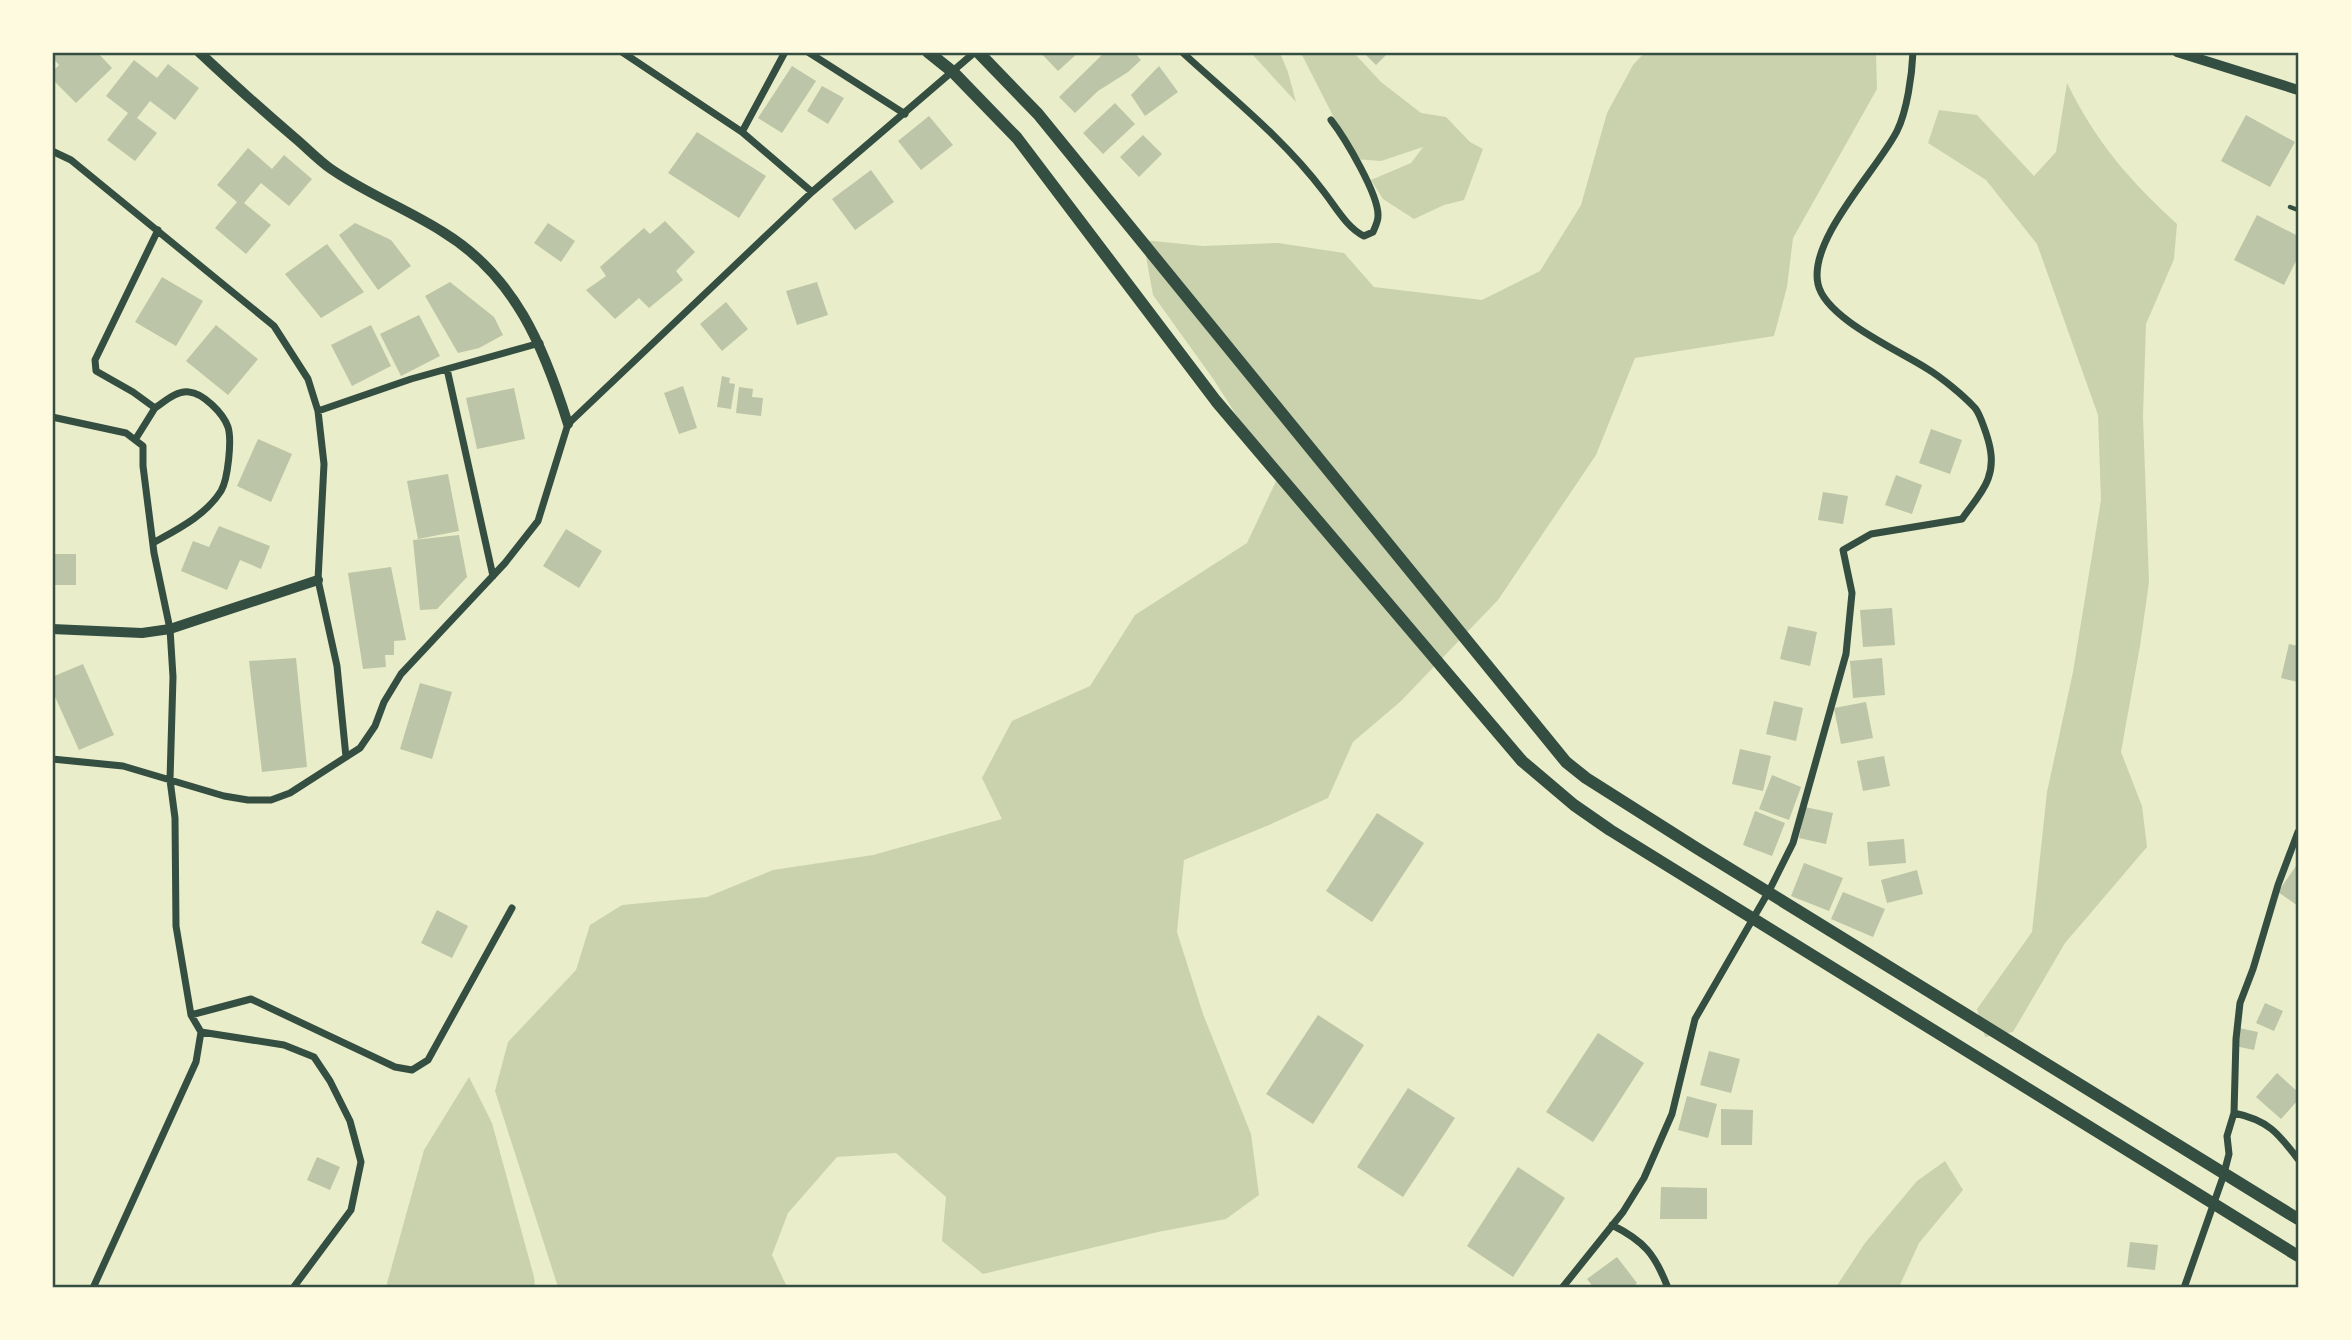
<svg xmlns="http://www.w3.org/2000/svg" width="2351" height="1340" font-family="Montserrat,sans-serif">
	<rect width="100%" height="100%" fill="#e9edc9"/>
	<path fill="#cad2ad" d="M1251 53H1280L1288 72 1296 102Z
		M1301 53H1354L1381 82 1421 113 1446 117 1470 142 1483 149 1464 200 1444 205 1414 219 1383 199 1371 180 1411 163 1423 147 1381 161 1355 159Z
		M1644 53H1876L1877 89 1793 238 1787 287 1774 336 1635 358 1596 455 1498 600 1401 701 1353 742 1328 798 1269 825 1184 860 1177 932 1203 1014 1251 1134 1259 1195 1226 1219 1158 1232 983 1274 942 1241 946 1197 896 1153 837 1157 788 1213 772 1255 787 1287H558L495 1091 508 1042 576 970 590 925 622 905 707 897 773 870 873 855 1002 819 982 778 1012 721 1090 686 1135 615 1247 543 1277 479 1214 380 1153 295 1143 240 1203 246 1278 243 1344 253 1374 287 1482 300 1540 271 1581 205 1607 113 1633 65Z
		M2067 83C2096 142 2129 180 2177 224L2174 259 2146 324 2143 416 2149 582 2140 646 2121 752 2142 806 2147 847 2065 943 2013 1032 1985 1037 1977 1009 2032 932 2047 792 2073 672 2101 500 2098 415 2037 244 1986 180 1928 143 1939 110 1977 115 2034 176 2056 152Z
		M469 1077 492 1123 534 1277 535 1287H386L424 1150Z
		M1945 1161 1963 1190 1919 1243 1899 1287H1836L1865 1243 1917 1181Z"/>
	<path fill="#bcc5a7" d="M52 52H97L112 68 76 103 52 79V72L59 65 52 57Z
		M1040 52H1079L1058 71Z
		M1105 52H1134L1141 60 1128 72 1098 91 1075 113 1059 97Z
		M1363 52H1389L1376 65Z
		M134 60 157 78 168 64 199 88 175 120 150 101 137 118 157 133 135 161 107 140 128 113 106 96Z
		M792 66 816 81 782 133 758 118Z
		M1159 66 1178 92 1145 116 1131 95Z
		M822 86 844 98 828 124 807 111Z
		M1115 103 1135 124 1103 154 1083 133Z
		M2246 115 2295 142 2270 187 2221 161Z
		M929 116 953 145 921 170 898 141Z
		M697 132 766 176 739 218 668 173Z
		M1143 135 1162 154 1139 177 1120 157Z
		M248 148 272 169 284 155 312 179 289 206 261 183 244 203 271 225 246 254 215 228 237 202 217 185Z
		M871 170 894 202 855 230 832 199Z
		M2257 215 2298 236V257L2284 285 2234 260Z
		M665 221 695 252 676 271 683 280 649 308 639 298 615 319 586 290 606 276 600 267 644 228 650 234Z
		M355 223 391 240 411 266 378 290 339 235Z
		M548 223 575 241 561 262 534 243Z
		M327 244 364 292 321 318 285 274Z
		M162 277 203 301 176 346 135 322Z
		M450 282 494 317 503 335 479 348 458 353 425 296Z
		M817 282 828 315 797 325 786 291Z
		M726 302 748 329 722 351 700 324Z
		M419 315 440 356 401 376 380 334Z
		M216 325 258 359 228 395 186 361Z
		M371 325 391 366 352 386 331 345Z
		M722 376 730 378 729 383 735 384 731 409 717 407Z
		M683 386 697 428 679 434 664 393Z
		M739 387 753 389 752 397 763 398 761 416 736 413Z
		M514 388 525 439 477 449 466 398Z
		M1931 429 1962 440 1950 474 1919 463Z
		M258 439 292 454 271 502 237 486Z
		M448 474 459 531 418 539 407 481Z
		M1896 475 1922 485 1912 514 1885 505Z
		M1823 492 1848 496 1843 524 1818 520Z
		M219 526 270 546 261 569 240 560 227 590 181 571 193 541 209 547Z
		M566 529 602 551 579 588 543 566Z
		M459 535 467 577 437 609 420 610 413 540Z
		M52 554H76V585H53Z
		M391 567 406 640 394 641V655H385L386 667 363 669 348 573Z
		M1892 608 1895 645 1863 647 1860 610Z
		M1788 626 1817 632 1810 666 1780 659Z
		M2289 644 2298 646V682L2281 678Z
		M296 658 307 767 262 772 249 661Z
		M1882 658 1885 695 1853 698 1850 661Z
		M83 664 114 735 79 750 52 690V677Z
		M420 683 452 692 432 759 400 749Z
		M1774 701 1803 708 1796 741 1766 734Z
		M1866 702 1873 738 1841 744 1834 708Z
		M1740 749 1771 756 1763 791 1732 784Z
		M1884 756 1890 786 1863 791 1857 761Z
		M1772 775 1801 787 1789 820 1759 809Z
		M1805 807 1833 813 1826 844 1799 838Z
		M1755 811 1785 823 1772 856 1743 845Z
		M1377 813 1424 843 1372 922 1326 891Z
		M1904 839 1906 863 1869 866 1867 842Z
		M1804 863 1843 878 1829 911 1791 896Z
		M2298 863V906L2278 892Z
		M1917 870 1923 894 1887 903 1881 880Z
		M1843 892 1885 909 1873 937 1831 919Z
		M437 910 468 926 452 958 421 943Z
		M2265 1003 2283 1011 2274 1031 2256 1023Z
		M1318 1015 1364 1045 1313 1124 1266 1094Z
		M2239 1028 2258 1032 2254 1050 2235 1046Z
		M1598 1033 1644 1063 1593 1142 1546 1112Z
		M1709 1051 1740 1059 1731 1093 1700 1085Z
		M2277 1073 2298 1092V1100L2281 1119 2256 1097Z
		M1408 1088 1455 1118 1403 1197 1357 1167Z
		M1687 1096 1717 1104 1708 1138 1678 1130Z
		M1721 1109 1753 1110 1752 1145H1721Z
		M317 1157 340 1167 330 1190 307 1180Z
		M1518 1167 1565 1198 1513 1277 1467 1246Z
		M1661 1187 1707 1188V1219H1660Z
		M2130 1242 2158 1245 2155 1270 2127 1267Z
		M1617 1257 1637 1283 1632 1288H1594L1587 1279Z"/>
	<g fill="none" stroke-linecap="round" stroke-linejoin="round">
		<path stroke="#344e41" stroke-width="4.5" d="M2290 207 2298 210"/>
		<path stroke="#344e41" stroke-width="7" d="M622 52 742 132 812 192
			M808 52 905 114
			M1182 52C1231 97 1284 139 1324 192 1335 206 1347 228 1364 236L1373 232C1375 227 1378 222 1378 216 1379 195 1345 138 1331 120
			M742 132 785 52
			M52 151 71 160 274 326 308 379 318 411 324 464 318 580 337 666 346 757
			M447 369 493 576
			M318 411 411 379 540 343
			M52 417 126 433 143 446V466L154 553 170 629 173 677 170 780 175 818 176 926 191 1015 201 1032 284 1045 314 1057 330 1081 350 1121 361 1162 351 1210 293 1288
			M135 440 155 408 133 392 96 371 95 360 158 230
			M153 543C178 529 206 515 221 491 228 479 232 440 228 427 223 413 203 393 189 392 177 390 164 402 155 408
			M52 759 123 766 224 796 248 800H271L290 793 360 748 375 726 384 702 401 674 505 563 538 521 568 424 812 192 975 52
			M191 1015 251 999 395 1067 412 1070 428 1060 512 908
			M2234 1113C2268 1120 2278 1133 2298 1159
			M1612 1225C1644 1241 1655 1254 1668 1288
			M93 1288 196 1062 201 1032
			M1562 1288 1623 1212 1644 1178 1672 1114 1695 1019 1769 891 1793 843 1846 654 1852 593 1843 550 1871 534 1962 519C1970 507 1983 493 1988 479 1994 463 1991 448 1986 433 1983 425 1980 414 1975 408 1963 395 1941 377 1926 368 1898 350 1825 318 1818 284 1808 239 1878 169 1897 131 1907 111 1912 75 1913 52
			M2184 1288 2223 1177 2229 1154 2227 1136 2234 1113 2236 1039 2240 1003 2253 969 2278 885 2298 832"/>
		<path stroke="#344e41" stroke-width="10" d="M199 52C231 82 262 110 295 138 307 148 318 160 331 169 367 194 407 209 443 232 515 276 544 347 568 424
			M2177 52 2298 90
			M52 629 142 633 170 629 318 580"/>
		<path stroke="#344e41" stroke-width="12" d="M928 52 953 72 1017 138 1216 401 1522 761 1574 805 1610 830 2298 1256
			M978 52 1038 114 1566 762 1586 778 1698 849 2298 1219"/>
	</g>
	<rect width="2351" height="1340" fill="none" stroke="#fefae0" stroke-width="108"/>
	<rect x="54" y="54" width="2243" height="1232" fill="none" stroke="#344e41" stroke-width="2.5"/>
</svg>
